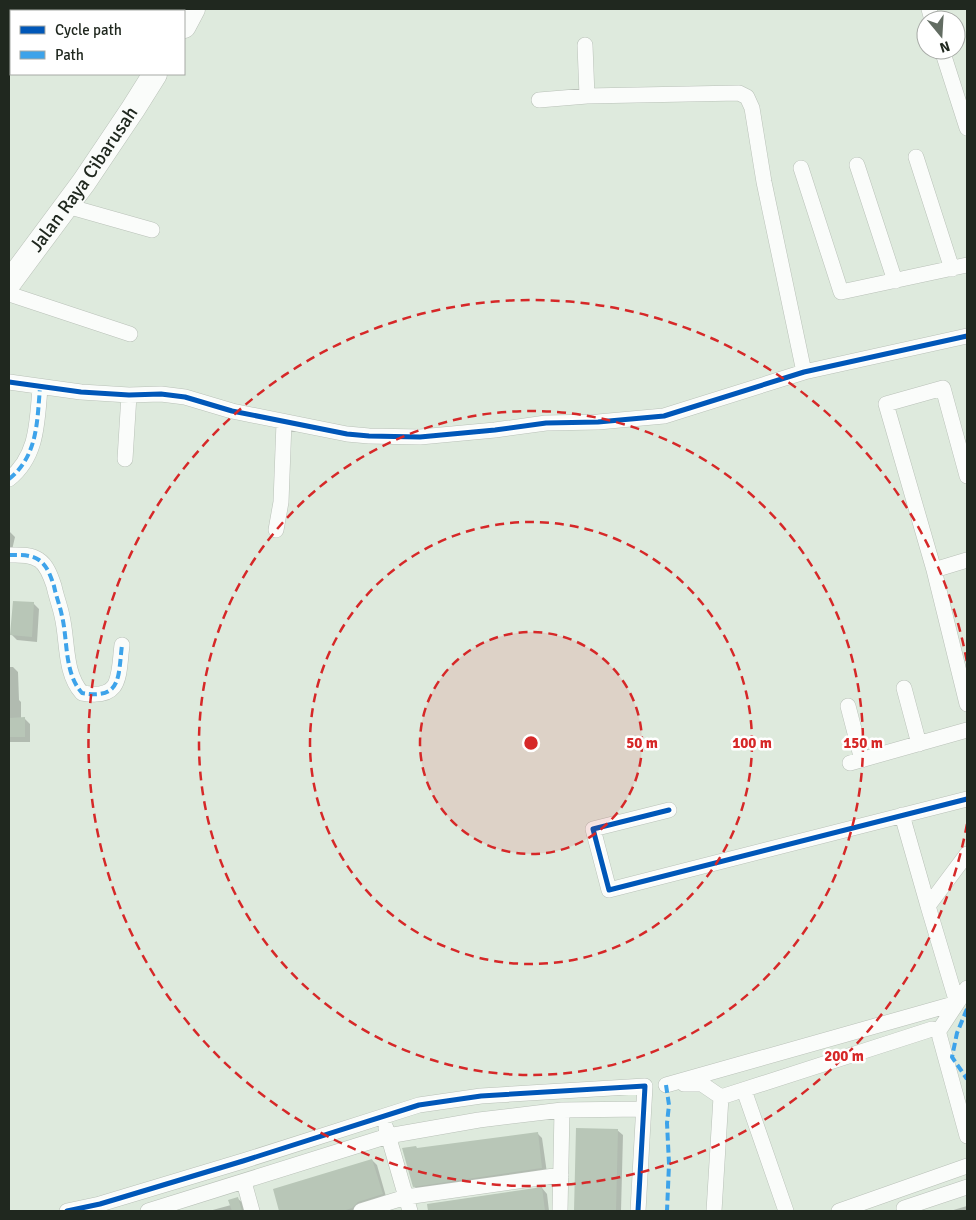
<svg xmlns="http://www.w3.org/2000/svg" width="976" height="1220" font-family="Signika,sans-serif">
	<rect width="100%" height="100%" fill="#deeadd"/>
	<path fill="#0003" d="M9 531 15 537 12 550H9Z
		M33 603 39 609 37 642 17 640 12 635Z
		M9 667H13L18 672 19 700 21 702V719H25L30 724V742H9Z
		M577 1129 617 1130 623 1135 621 1211H575Z
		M537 1133 542 1138 547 1173 419 1191 414 1186 418 1149Z
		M372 1160 377 1165 387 1200 359 1211H281L274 1190Z
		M542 1188 547 1194 549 1211H429L428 1205Z
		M238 1199 244 1204 246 1211H209L231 1205Z
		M967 1206V1211H950Z"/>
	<path fill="#b8c6b7" d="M13 601 34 602 32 637 10 635Z
		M25 717V737H9V718Z
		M576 1128 618 1129 616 1211H574Z
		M538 1132 542 1168 413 1187 402 1148 416 1146 417 1148Z
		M372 1159 383 1194 358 1202 352 1208 343 1211H279L273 1189Z
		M542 1187 545 1211H428L427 1204Z
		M238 1197 242 1211H232L228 1200Z"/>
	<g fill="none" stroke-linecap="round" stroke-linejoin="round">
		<g stroke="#b9c1b8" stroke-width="16">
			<path id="street" d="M929 9 932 20
				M585 45 587 96
				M942 50 967 128
				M539 100 587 96 739 93 747 97 752 108 764 182 804 372
				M916 157 952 269
				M857 165 895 281
				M801 168 841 292 967 265
				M67 206 152 230
				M9 294 130 334
				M9 382 81 392 129 395 161 394 185 397 232 411 347 434 369 436 420 437 495 430 546 423 598 422 664 416 804 372 967 336
				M125 459 129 395
				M9 479C38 456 37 421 40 388
				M276 530 281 502 284 422
				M9 555C19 555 30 554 39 560 47 565 51 577 54 586 56 596 60 606 62 616 68 641 64 673 82 693 122 700 118 677 122 645
				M967 560 934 570 967 704
				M934 570 886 404 943 388 967 476
				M904 688 919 744
				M848 706 862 760
				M850 763 967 730
				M669 810 593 829 609 890 967 799
				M902 815 928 906
				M938 1032 967 988
				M684 1084H702L721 1097 714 1211
				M666 1085 957 1003 928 906 967 854
				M744 1090 786 1211
				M721 1097 932 1029 938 1032 939 1034 967 1136
				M386 1128 410 1211
				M244 1182 252 1211
				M67 1211 100 1204 243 1161 419 1105 481 1096 645 1086 638 1211
				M148 1211 388 1136 479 1120 562 1110 643 1109
				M361 1211 406 1197 561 1175
				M560 1211 562 1110
				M839 1211 967 1166
				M905 1211 904 1208 967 1187"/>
		</g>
		<g stroke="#b9c1b8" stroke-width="25">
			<g id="primary">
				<path d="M184 26 193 9"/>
				<path id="s1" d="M9 283 84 182 133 109 155 74"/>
			</g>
		</g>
		<use href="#street" stroke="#fafcfa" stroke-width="15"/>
		<use href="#primary" stroke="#fafcfa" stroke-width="24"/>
		<path stroke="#3da3ea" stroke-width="4" stroke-dasharray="8 4" stroke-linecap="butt" d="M9 479C38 456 37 421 40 388
			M9 555C19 555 30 554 39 560 47 565 51 577 54 586 56 596 60 606 62 616 68 641 64 673 82 693 122 700 118 677 122 645
			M967 1009 957 1033 952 1057 967 1079
			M666 1085 669 1105 667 1123 669 1164 667 1211"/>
		<g stroke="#fff" stroke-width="8">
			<path id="cycleway" d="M9 382 81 392 129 395 161 394 185 397 232 411 347 434 369 436 420 437 495 430 546 423 598 422 664 416 804 372 967 336
				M669 810 593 829 609 890 967 799
				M67 1211 100 1204 243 1161 419 1105 481 1096 645 1086 638 1211"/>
		</g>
		<use href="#cycleway" stroke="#0057b8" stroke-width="5"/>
	</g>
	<circle cx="531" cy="743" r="111" fill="#d62828" fill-opacity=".12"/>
	<g fill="none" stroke="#d62828" stroke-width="2.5" stroke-dasharray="9 6">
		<circle cx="531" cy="743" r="111"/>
		<circle cx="531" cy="743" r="221"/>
		<circle cx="531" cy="743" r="332"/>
		<path d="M967 824A443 443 0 1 1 967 662"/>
	</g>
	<g text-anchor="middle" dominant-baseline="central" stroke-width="5" stroke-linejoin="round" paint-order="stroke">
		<g font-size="19" fill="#20281f" stroke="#fff">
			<text stroke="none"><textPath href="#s1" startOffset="128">Jalan Raya Cibarusah</textPath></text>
		</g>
	</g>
	<circle cx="531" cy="743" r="8" fill="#d62828" stroke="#fff" stroke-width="2.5"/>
	<g font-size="15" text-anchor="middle" font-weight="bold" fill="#d62828" stroke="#fff" stroke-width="5" stroke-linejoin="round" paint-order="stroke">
		<text x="642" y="748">50 m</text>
		<text x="752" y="748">100 m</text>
		<text x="863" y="748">150 m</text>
		<text x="844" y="1061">200 m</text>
	</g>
	<rect width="976" height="1220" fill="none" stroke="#20281f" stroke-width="20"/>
	<rect x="10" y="10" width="175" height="65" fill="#ffffff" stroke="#a6a9a5"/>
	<rect x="20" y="26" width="25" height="8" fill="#0057b8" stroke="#a6a9a5"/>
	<text x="55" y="35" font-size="15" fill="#20281f">Cycle path</text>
	<rect x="20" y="51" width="25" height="8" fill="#3da3ea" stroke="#a6a9a5"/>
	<text x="55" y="60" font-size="15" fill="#20281f">Path</text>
	<g transform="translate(941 35) rotate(162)"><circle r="24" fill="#ffffff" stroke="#a6a9a5"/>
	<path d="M0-4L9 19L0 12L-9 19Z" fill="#626c62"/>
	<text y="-8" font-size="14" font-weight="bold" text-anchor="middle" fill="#20281f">N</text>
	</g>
</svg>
